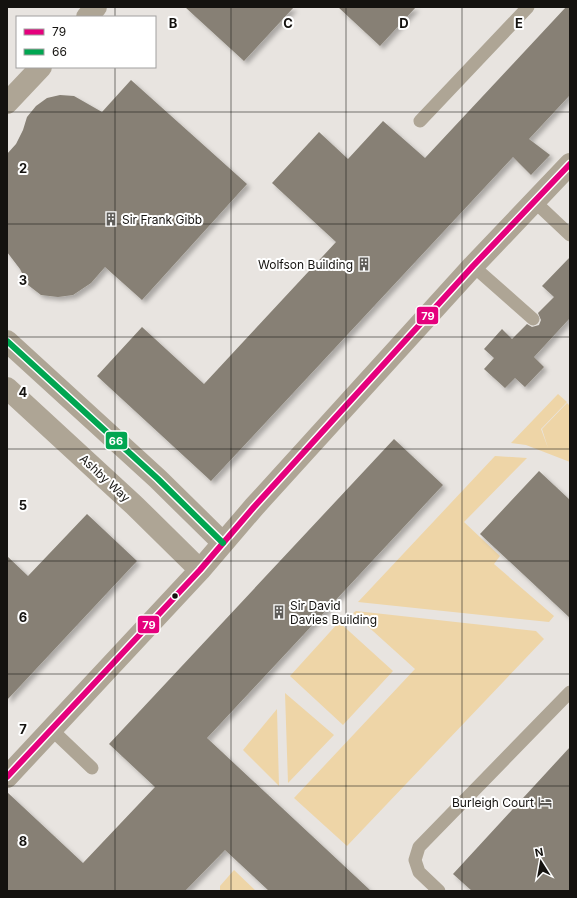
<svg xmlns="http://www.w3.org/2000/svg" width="577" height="898" font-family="Inter,sans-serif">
	<defs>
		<filter id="shadow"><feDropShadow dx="3.5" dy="3.5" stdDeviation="2" flood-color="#0004"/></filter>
	</defs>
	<rect width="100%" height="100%" fill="#e8e4e0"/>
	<path fill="#eed5a7" d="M558 394 567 402 541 429 548 448 542 429 567 403 570 406V462L526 445 511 443Z
		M495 456 527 458 464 522 500 556 494 564 554 616 549 622 358 602Z
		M356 611 536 631 544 639 347 846 294 798 415 669 353 613Z
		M339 622 393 671 343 725 290 676Z
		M285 693 334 735 288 783Z
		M277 709 279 786 243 750Z
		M234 870 256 891H220V886Z"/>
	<path fill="#878075" filter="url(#shadow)" d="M185 7H294L244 61Z
		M338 7H416L380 46Z
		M566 7H570V95L529 139 550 155 531 175 513 157 211 481 97 376 142 327 204 384 336 242 272 183 319 132 348 159 383 121 425 158Z
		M131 80 247 184 142 300 105 267 91 283 73 295 58 297 41 295 28 285 20 269 7 252V154L16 144 23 130 27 117 36 106 47 98 60 95 74 96 102 112Z
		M570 257V318L534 357 544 367 525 387 515 378 505 388 484 369 494 358 484 349 502 329 512 339 527 324 532 327 539 325 541 320 538 313 554 297 542 286Z
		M394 439 443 485 207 738 371 891H269L225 850 185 891H7V792L83 863 155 787 109 744Z
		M539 471 570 500V618L480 534Z
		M87 514 137 561 7 700V556L28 576Z
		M570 747V891H472L453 874Z"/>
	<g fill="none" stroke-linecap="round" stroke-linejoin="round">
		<path stroke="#aea595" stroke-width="13" d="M420 121 528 7
			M535 202 570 235
			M473 266 533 319
			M51 729 92 768
			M439 891 419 872 415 860 419 847 570 692"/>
		<path stroke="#aea595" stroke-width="22" d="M87 17 96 7
			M7 103 41 67
			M7 341 158 479 223 543
			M7 388 134 505 200 570
			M7 777 200 570 254 507 473 266 570 164"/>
		<g stroke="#fff" stroke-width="9">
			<path id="bus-1" d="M7 777 200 570 254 507 473 266 570 164"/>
		</g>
		<g stroke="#fff" stroke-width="9">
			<path id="bus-2" d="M7 341 158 479 223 543"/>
		</g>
		<use href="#bus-1" stroke="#e5007d" stroke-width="6"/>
		<use href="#bus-2" stroke="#00a651" stroke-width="6"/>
	</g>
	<path fill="none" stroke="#14120f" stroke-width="1" stroke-opacity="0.55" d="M115 7V17M231 7V891M346 7V891M462 7V891M115 67V891M7 112H570M7 224H570M7 337H570M7 449H570M7 561H570M7 674H570M7 786H570"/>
	<defs>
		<g id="building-bare" transform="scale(1.08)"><path d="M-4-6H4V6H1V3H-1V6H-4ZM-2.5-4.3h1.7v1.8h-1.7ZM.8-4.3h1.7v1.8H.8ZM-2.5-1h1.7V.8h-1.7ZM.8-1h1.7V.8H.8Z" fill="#5e5c58" stroke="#fff" stroke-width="2.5" paint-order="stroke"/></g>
		<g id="hotel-bare" transform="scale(1.08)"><path d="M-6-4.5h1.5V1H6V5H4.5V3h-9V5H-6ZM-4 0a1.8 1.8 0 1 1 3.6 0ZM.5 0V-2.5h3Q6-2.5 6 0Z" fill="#5e5c58" stroke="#fff" stroke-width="2.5" paint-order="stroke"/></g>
	</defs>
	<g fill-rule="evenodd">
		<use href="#building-bare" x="111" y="219"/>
		<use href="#building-bare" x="364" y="264"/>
		<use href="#building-bare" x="279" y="612"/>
		<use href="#hotel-bare" x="545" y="802"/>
	</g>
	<circle fill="#14120f" stroke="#fff" stroke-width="1.5" cx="175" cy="596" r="3.5"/>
	<g text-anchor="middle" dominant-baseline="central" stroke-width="4" stroke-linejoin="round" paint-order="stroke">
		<g font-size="12" fill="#14120f" stroke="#fff" text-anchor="start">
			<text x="122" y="219">Sir Frank Gibb</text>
			<text x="353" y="264" text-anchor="end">Wolfson Building</text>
			<text x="290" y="605">Sir David<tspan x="290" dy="14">Davies Building</tspan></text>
			<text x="534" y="802" text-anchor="end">Burleigh Court</text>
		</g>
		<g font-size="12" fill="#14120f" stroke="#fff">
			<text transform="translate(105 478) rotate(43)">Ashby Way</text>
		</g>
	</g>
	<g font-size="13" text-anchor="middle" font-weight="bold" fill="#14120f" stroke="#fff" stroke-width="4" stroke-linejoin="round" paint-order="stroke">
		<text x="173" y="28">B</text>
		<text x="288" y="28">C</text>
		<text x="404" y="28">D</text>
		<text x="519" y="28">E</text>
		<text x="23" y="173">2</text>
		<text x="23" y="285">3</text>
		<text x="23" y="397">4</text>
		<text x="23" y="510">5</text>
		<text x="23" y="622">6</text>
		<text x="23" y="734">7</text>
		<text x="23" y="846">8</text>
	</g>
	<g stroke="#fff" stroke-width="1.5">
		<rect x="416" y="306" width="23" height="19" rx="4" fill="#e5007d"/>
		<rect x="105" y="431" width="23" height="19" rx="4" fill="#00a651"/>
		<rect x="137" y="615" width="23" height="19" rx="4" fill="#e5007d"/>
	</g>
	<g font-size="11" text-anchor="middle" font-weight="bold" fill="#fff">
		<text x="428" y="320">79</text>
		<text x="116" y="445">66</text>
		<text x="149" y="629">79</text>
	</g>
	<rect width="577" height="898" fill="none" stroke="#14120f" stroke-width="16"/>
	<rect x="16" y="16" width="140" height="52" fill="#ffffff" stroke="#a1a09f"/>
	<rect x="24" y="29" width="20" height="6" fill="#e5007d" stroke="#a1a09f"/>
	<text x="52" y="36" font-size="12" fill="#14120f">79</text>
	<rect x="24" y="49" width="20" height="6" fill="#00a651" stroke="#a1a09f"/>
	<text x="52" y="56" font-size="12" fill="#14120f">66</text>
	<g transform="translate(541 862) rotate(349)" stroke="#ffffff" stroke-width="3" paint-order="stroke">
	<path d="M0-3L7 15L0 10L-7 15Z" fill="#14120f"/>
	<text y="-6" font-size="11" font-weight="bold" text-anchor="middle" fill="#14120f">N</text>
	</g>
</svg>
